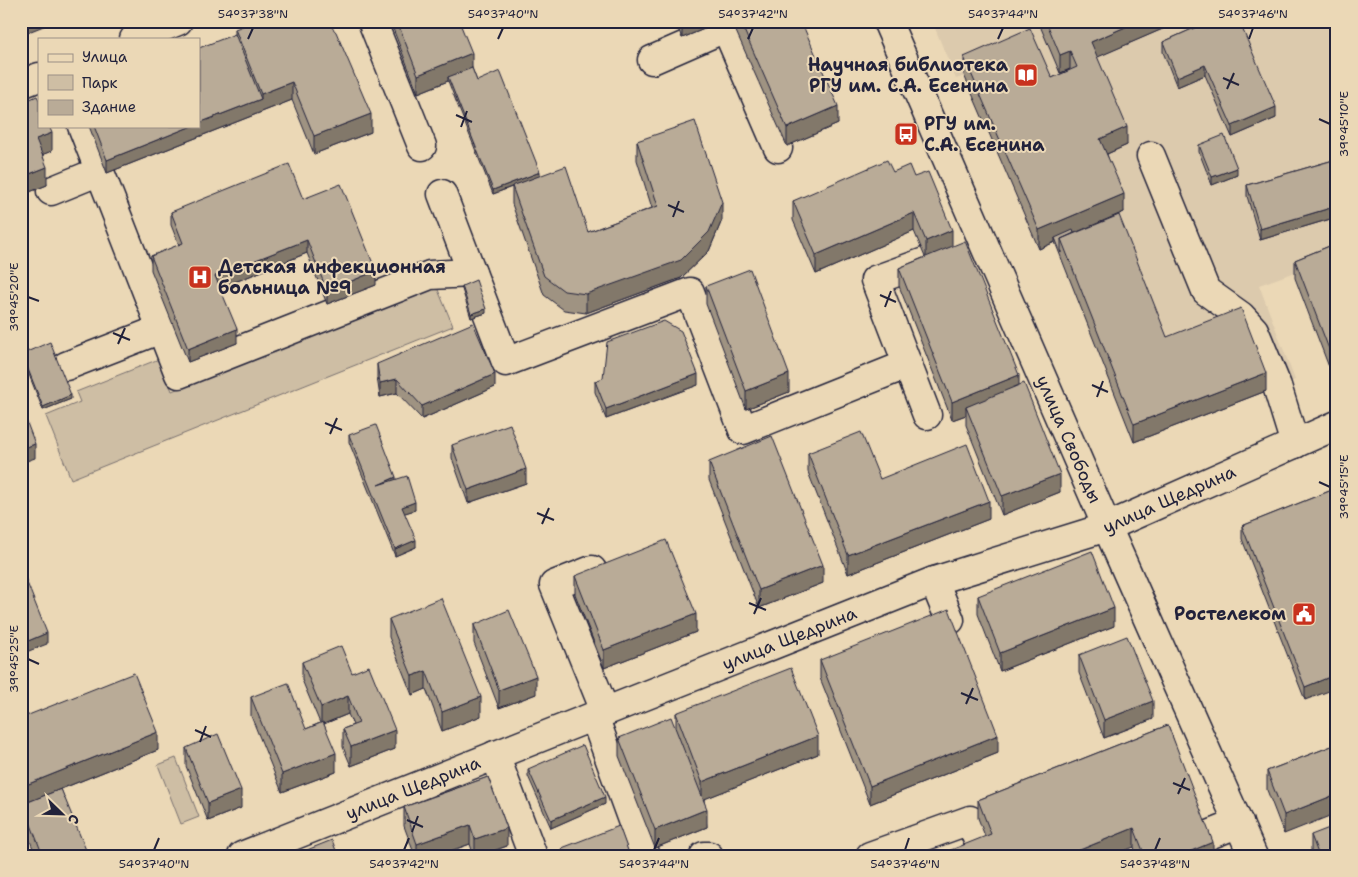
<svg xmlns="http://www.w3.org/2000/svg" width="1358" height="877" font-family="'Shantell Sans',sans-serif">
	<rect width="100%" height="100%" fill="#ebd8b6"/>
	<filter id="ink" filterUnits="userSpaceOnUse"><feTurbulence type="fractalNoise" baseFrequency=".02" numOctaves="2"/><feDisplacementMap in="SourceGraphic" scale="10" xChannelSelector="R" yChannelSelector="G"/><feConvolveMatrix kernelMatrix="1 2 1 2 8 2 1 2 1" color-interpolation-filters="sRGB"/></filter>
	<g filter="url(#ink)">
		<path fill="#dccaad" d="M932 21H1337V257L1259 285 1295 380 1134 442 1055 242 1039 249 965 76 956 79Z"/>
		<path fill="#cebea4" stroke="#787070" d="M436 285 453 326 71 479 46 416 80 402 76 392 159 359 172 391Z
			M176 758 199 817 181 824 158 765Z"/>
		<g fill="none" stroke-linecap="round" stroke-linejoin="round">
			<g stroke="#22223b" stroke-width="31">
				<g id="minor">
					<path d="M372 21 422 146"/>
					<path id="s1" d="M887 21 1107 527 1253 856"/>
					<path d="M726 28 778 148"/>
					<path d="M134 39 178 21"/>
					<path d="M652 60 741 21"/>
					<path d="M21 84 39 77"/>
					<path d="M82 126 179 374 430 275 472 273"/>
					<path d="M1151 156 1206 291 1241 316 1254 330 1277 386 1295 444"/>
					<path d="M51 191 100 171"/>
					<path d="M442 194 506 362 690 292 743 430 908 364"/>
					<path d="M66 366 161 329"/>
					<path d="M927 415 875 280 933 259"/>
					<path d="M592 570 554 585 605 711"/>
					<path d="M934 581 950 620"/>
					<path d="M594 716 645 856"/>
					<path d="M495 755 533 856"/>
					<path d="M1204 837 1239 823"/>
					<path id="s2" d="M242 856 934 581 1107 527 1337 425"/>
					<path d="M704 856H709"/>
					<path d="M870 856 970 820 984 856"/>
				</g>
			</g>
			<use href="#minor" stroke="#ebd8b6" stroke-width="28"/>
		</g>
		<path fill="#9f9382" stroke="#22223b" d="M390 21H459L472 68 477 81 540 176 588 232 652 208 637 160V141L722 220 709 251 681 278 586 313 564 310 544 295 512 204V187L493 194 448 81 418 93Z
			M675 21H714V25L682 38Z
			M735 21H801L838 124 787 146 735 29Z
			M1038 21H1181L1097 57 1127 145 1107 154 1124 212 1074 233 1167 337 1266 391 1134 442 1055 242 1039 249 964 75V57L1052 78 1070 70 1060 73Z
			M1210 21 1276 118 1232 137 1205 75 1177 87 1163 52V42Z
			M235 29 371 132 314 154 292 100 107 173 89 126H199L235 34Z
			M21 103 52 151 43 154 47 185 22 195 21 192Z
			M1199 145 1237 175 1212 185 1199 152Z
			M1337 159V217L1260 240 1247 196V185Z
			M893 172 914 177 952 246 1019 385 1060 492 1002 515 966 425V415L952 420 899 286V268L925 257 914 231 816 274 793 220V201Z
			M303 199 376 285 327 304 307 253 220 288 237 343 188 362 151 270V256L179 245 171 225V212Z
			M1337 243V364L1329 367 1295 278V260Z
			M462 286 486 313 471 318 462 289Z
			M706 286 789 392 746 409 706 304Z
			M22 354 71 399 43 410 22 357Z
			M377 364 495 387 422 419 397 393 380 397 377 377Z
			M595 381 698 385 606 419 595 392Z
			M349 435 396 479 415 510 404 513 416 547 395 556 349 442Z
			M452 445 526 483 468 503 452 458Z
			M808 453 880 479 989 519 848 574 808 472Z
			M709 462 823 583 759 608 709 480Z
			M1337 488 1305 700 1242 539V526Z
			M575 576 696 632 604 668 575 594Z
			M978 596 1114 626 1000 671 978 614Z
			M389 619 481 716 442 731 426 689 412 695 389 637Z
			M474 625 536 694 499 708 474 643Z
			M1079 655 1153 719 1104 738 1079 673Z
			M820 660 998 753 870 804 820 678Z
			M302 662 352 673 395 749 351 766 343 747V729L353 725 348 714 324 724 336 772 282 792 251 716V697L306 729 320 723 302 680Z
			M676 713 818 754 704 799 707 827 655 848 619 756V738L676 729Z
			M21 718 158 750 61 789 86 856H36L23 823V805H21Z
			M1168 725 1213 851 1216 856H1137L1134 847 985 836 978 818V800Z
			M1337 744 1284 834 1267 790V771Z
			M186 748 241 808 208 821 186 766Z
			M528 769 605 804 551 828 528 776Z
			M488 777 507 846 479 856H474L470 844 436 856H415L404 826V807Z
			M1311 835 1337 856H1312L1311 854Z
			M562 848 630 856H562Z"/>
		<path fill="#82786a" stroke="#22223b" d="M21 21H56L21 35Z
			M557 21H572L557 27Z
			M697 21H714V25L682 38V27Z
			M1139 21H1181L1091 60V42Z
			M1070 51V69L1060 73V55Z
			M472 53V72L448 77V81L418 93V75Z
			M1205 65V75L1177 87V77Z
			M292 82V100L107 173V160L192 126H199V123L261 99V94Z
			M838 106V124L787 146V128Z
			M1276 107V118L1232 137V126Z
			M371 114V132L314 154V136Z
			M1127 127V145L1100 157V139Z
			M52 133V151L36 157V139Z
			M47 167V185L22 195V177Z
			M1237 168V175L1212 185V177Z
			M540 172V176L493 194V190Z
			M1124 194V212L1056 241 1055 238V242L1039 249V230Z
			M722 202V220L709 251 681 278 586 313V294Z
			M1337 206V217L1260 240V229Z
			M914 213V231L816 274V255Z
			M952 230V248L926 260V241Z
			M307 240V253L215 290V276Z
			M376 271V285L327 304V291Z
			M486 309V313L471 318V314Z
			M237 329V343L188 362V349Z
			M1337 346V364L1329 367V349Z
			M1266 373V391L1134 442V424Z
			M495 374V387L422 419V406Z
			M698 374V385L606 419V409Z
			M789 374V392L746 409V391Z
			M1019 375V393L966 407V415L952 420V402Z
			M397 379V393L380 397V383Z
			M71 395V399L43 410V407Z
			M35 444V458L21 463V449Z
			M526 469V483L468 503V490Z
			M1060 474V492L1002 515V496Z
			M396 477V484L378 485Z
			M989 501V519L848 574V555Z
			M415 502V510L402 514V507Z
			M416 540V547L395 556V549Z
			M823 565V583L759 608V590Z
			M1114 608V626L1000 671V653Z
			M696 614V632L604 668V650Z
			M47 633V644L21 654V644Z
			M426 671V689L412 695V676Z
			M1337 674V688L1305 700V687Z
			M536 676V694L499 708V690Z
			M348 696V714L321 725V707Z
			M481 697V716L442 731V712Z
			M1153 701V719L1104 738V720Z
			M395 730V749L351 766V747Z
			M158 732V750L21 805V787Z
			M998 735V753L870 804V786Z
			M818 736V754L702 800V782Z
			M336 753V772L282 792V774Z
			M241 790V808L208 821V803Z
			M1337 794V813L1284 834V815Z
			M605 797V804L551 828V820Z
			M707 809V827L655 848V830Z
			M470 825V844L436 856H417V844Z
			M507 828V846L479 856H475V839Z
			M1134 828V847L1111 856H1065Z
			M1213 842V856H1179Z
			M86 850V856H71Z"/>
		<path fill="#b9ab97" stroke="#22223b" d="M255 21H326L328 23 336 32 371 114 314 136 292 82 261 94 235 29Z
			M397 21H459L472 53 418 75Z
			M679 21H697L682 27Z
			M740 21H801L838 106 787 128Z
			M1046 21H1139L1091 42 1127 127 1100 139 1124 194 1039 230 964 57 1030 28 1052 78 1077 67 1070 51 1060 55Z
			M1210 21H1239L1276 107 1232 126 1205 65 1177 77 1163 42Z
			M235 34 261 99 199 123V48Z
			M472 68 477 81 500 71 540 172 493 190 448 77Z
			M37 96 39 100V126H49L52 133 36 139 47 167 22 177 21 174V103Z
			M695 121 722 202 709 232 681 260 586 294 564 291 544 276 512 186 566 166 588 232 658 206 637 141Z
			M94 126H192L107 160Z
			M1224 135 1237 168 1212 177 1199 145Z
			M1337 159V206L1260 229 1247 185Z
			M887 160 893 172 909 165 914 177 928 172 952 230 926 241 914 213 816 255 793 201Z
			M289 164 303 199 341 184 376 271 327 291 307 240 215 276 237 329 188 349 151 256 183 243 171 212Z
			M1119 215 1167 337 1241 308 1266 373 1134 424 1061 239Z
			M1073 230 1074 233 1061 239V253L1055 238Z
			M965 241 1019 375 952 402 899 268Z
			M1337 243V346L1329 349 1295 260Z
			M750 269 789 374 746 391 706 286Z
			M476 280 486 309 471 314 462 286Z
			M664 321 681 331 698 374 606 409 595 381 603 378 607 342Z
			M473 323 495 374 422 406 397 379 380 383 377 364Z
			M50 342 71 395 43 407 22 354Z
			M1024 383 1060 474 1002 496 966 407Z
			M21 407 35 444 21 449Z
			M510 424 526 469 468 490 452 445Z
			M376 425 396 477 378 485 407 476 415 502 402 507 416 540 395 549 349 435Z
			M861 432 880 479 967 444 989 501 848 555 808 453Z
			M772 436 823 565 759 590 709 462Z
			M1337 488V674L1305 687 1242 526Z
			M666 540 696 614 604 650 575 576Z
			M1092 551 1114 608 1000 653 978 596Z
			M24 575 47 633 21 644V577Z
			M441 598 481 697 442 712 426 671 412 676 389 619Z
			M949 609 998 735 870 786 820 660Z
			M509 610 536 676 499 690 474 625Z
			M1127 636 1153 701 1104 720 1079 655Z
			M341 646 352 673 369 666 395 730 351 747 343 729 359 723 348 696 321 707 302 662Z
			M791 668 818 736 702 782 676 713Z
			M134 673 158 732 21 787V718Z
			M288 683 306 729 323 722 336 753 282 774 251 697Z
			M671 717 707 809 655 830 619 738Z
			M1168 725 1213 842 1179 856H1145L1134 828 1065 856H936L991 834 978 800Z
			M218 734 241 790 208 803 186 748Z
			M1337 744V794L1284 815 1267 771Z
			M583 745 605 797 551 820 528 769Z
			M488 777 507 828 475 839 470 825 417 844 404 807Z
			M61 789 86 850 71 856H43L23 804Z
			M1337 825V856H1319L1311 835Z
			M619 826 630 856H565L562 848Z
			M332 840 338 856H292Z
			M1214 851 1216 856H1202Z"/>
	</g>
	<path fill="none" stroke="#22223b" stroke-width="2" d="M248 39 253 28M498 39 503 28M748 39 753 28M998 39 1003 28M1249 39 1253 28M1223 78 1239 85M1227 89 1234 73M456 115 472 122M1319 119 1330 124M461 127 467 111M668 205 684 212M673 217 679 201M880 295 896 302M28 297 39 301M885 307 891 291M113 333 130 340M118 344 125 328M1092 385 1108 392M1097 397 1103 381M325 423 342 430M330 434 337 418M1319 482 1330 487M537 513 554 520M542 524 549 508M749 603 766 610M754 614 761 598M28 659 39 664M961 693 978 700M966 704 973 688M195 730 211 737M200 742 206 726M1173 783 1190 790M1178 794 1185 778M407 820 423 827M412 832 418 816M154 850 159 838M404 850 409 838M654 850 659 838M905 850 909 838M1155 850 1160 838"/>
	<defs>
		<g id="library-square" transform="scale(1.25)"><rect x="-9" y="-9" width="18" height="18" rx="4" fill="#c8321e" stroke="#ebd8b6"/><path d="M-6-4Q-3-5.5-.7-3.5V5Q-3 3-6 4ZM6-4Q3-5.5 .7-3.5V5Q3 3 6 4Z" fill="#fff"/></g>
		<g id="bus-square" transform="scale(1.25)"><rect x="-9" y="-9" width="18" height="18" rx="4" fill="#c8321e" stroke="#ebd8b6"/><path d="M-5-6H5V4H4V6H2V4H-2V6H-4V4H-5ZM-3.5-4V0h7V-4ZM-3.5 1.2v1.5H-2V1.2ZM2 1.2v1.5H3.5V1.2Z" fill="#fff"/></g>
		<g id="hospital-square" transform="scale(1.25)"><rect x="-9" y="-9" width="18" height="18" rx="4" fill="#c8321e" stroke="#ebd8b6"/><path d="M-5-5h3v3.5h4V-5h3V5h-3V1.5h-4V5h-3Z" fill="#fff"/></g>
		<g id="civic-square" transform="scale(1.25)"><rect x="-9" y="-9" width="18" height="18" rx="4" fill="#c8321e" stroke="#ebd8b6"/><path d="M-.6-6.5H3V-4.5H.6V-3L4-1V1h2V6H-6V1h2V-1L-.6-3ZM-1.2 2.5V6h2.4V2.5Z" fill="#fff"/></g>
	</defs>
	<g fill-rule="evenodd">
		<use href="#library-square" x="1026" y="75"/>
		<use href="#bus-square" x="906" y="134"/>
		<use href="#hospital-square" x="200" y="277"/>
		<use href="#civic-square" x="1304" y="614"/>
	</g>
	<g text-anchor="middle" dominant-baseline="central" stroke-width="4" stroke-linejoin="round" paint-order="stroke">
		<g font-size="18" font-weight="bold" fill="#22223b" stroke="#ebd8b6" text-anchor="end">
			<text x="1008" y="65">Научная библиотека<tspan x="1008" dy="21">РГУ им. С.А. Есенина</tspan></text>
			<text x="924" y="124" text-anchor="start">РГУ им.<tspan x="924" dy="21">С.А. Есенина</tspan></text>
			<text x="218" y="267" text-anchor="start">Детская инфекционная<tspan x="218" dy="21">больница №9</tspan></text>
			<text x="1286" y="614">Ростелеком</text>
		</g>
		<g font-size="18" fill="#22223b" stroke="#ebd8b6">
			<text stroke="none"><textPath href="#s1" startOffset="456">улица Свободы</textPath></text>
			<text stroke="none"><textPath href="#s2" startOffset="994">улица Щедрина</textPath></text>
			<text stroke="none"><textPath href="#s2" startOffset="589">улица Щедрина</textPath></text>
			<text stroke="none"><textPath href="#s2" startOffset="184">улица Щедрина</textPath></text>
		</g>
	</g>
	<rect width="1358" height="877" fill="none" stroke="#ebd8b6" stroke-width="55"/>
	<rect x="38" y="38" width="162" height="90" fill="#ebd8b6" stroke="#9b8f85"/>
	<rect x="48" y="54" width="25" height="8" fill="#ebd8b6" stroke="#9b8f85"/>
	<text x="82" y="62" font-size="15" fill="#22223b">Улица</text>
	<rect x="48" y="75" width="25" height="15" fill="#cebea4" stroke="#9b8f85"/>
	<text x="82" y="88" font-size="15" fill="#22223b">Парк</text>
	<rect x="48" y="100" width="25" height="15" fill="#b9ab97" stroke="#9b8f85"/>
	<text x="82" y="112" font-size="15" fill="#22223b">Здание</text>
	<g transform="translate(62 814) rotate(113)" stroke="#ebd8b6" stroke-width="4" paint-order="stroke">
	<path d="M0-4L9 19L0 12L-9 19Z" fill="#22223b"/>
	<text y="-8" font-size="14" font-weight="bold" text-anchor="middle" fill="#22223b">С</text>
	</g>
	<rect x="28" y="28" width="1302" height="822" fill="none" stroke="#22223b" stroke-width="2"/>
	<g font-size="12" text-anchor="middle" fill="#22223b">
		<text x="253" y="18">54°37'38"N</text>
		<text x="503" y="18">54°37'40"N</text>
		<text x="753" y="18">54°37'42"N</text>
		<text x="1003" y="18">54°37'44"N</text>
		<text x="1253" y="18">54°37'46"N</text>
		<text transform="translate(1344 124) rotate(-90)" y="4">39°45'10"E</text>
		<text transform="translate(14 297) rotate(-90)" y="4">39°45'20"E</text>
		<text transform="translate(1344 487) rotate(-90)" y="4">39°45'15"E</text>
		<text transform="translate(14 659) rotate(-90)" y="4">39°45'25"E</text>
		<text x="154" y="868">54°37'40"N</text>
		<text x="404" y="868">54°37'42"N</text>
		<text x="654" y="868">54°37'44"N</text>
		<text x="905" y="868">54°37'46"N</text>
		<text x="1155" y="868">54°37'48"N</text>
	</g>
</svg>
